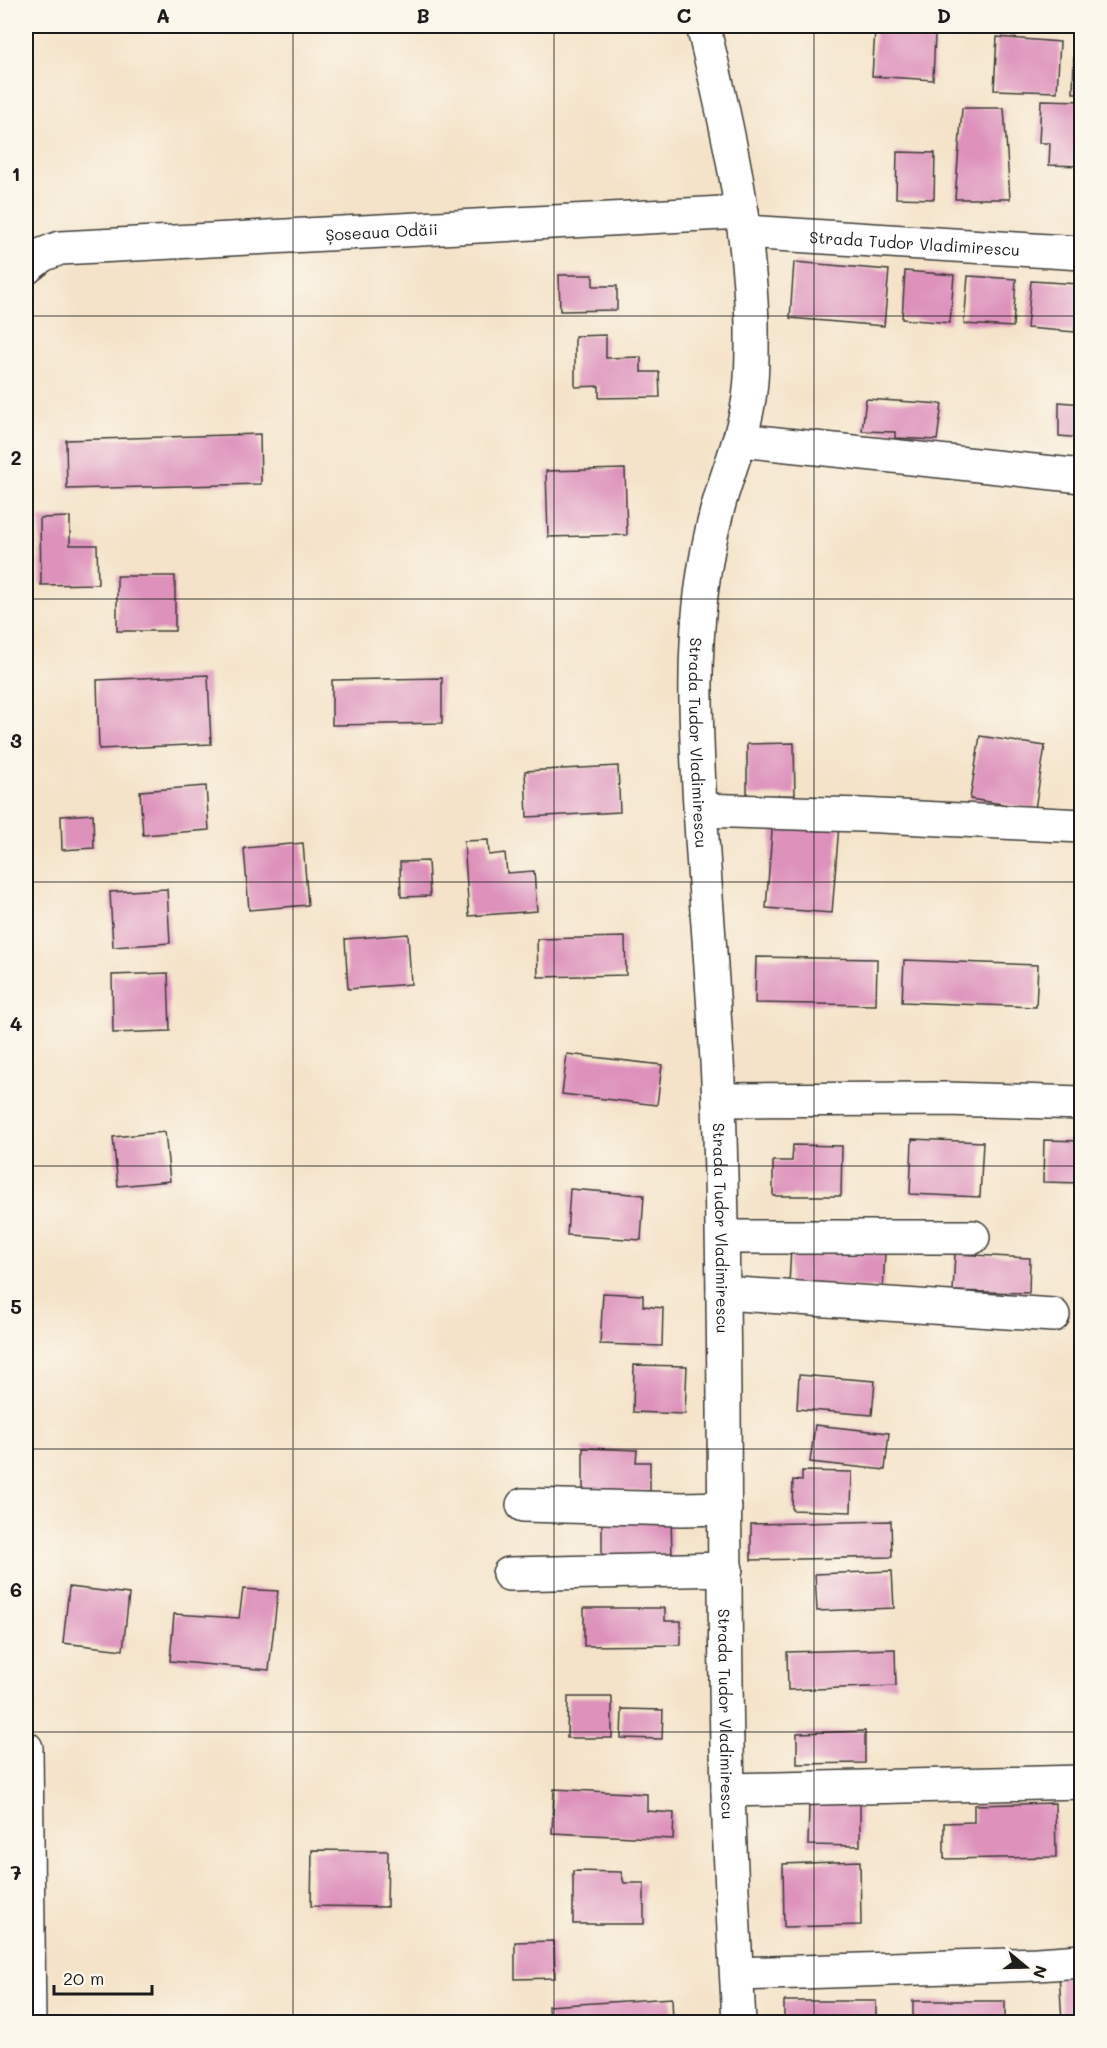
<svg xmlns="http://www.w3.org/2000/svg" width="1107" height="2048" font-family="Mali,sans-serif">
	<rect width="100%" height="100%" fill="#fbf7ec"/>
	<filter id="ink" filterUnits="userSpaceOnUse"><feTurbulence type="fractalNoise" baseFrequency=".0167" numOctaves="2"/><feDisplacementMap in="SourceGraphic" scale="12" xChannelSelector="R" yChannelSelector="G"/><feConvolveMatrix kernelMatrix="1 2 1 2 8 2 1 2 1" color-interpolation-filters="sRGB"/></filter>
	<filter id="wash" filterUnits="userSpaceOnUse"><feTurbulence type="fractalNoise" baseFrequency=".008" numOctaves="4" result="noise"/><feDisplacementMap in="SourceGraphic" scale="24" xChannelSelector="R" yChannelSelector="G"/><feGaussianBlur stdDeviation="1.35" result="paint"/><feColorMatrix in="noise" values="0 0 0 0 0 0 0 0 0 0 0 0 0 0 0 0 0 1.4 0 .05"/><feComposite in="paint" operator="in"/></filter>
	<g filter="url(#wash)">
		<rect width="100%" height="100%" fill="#f4e3c9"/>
		<g id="blocks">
			<path fill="#dd91bb" d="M875 31 935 34 933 80 872 76Z
				M997 37 1060 42 1057 92 994 90Z
				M1082 57V93H1073L1074 58Z
				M1041 100 1082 101V166L1049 165 1050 143H1039Z
				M962 108H1004L1010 199H955Z
				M897 152 935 153 934 199 896 198Z
				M794 262 889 270 884 326 790 318Z
				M905 271 954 275 950 323 902 319Z
				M559 275H593V286H617V310L560 311Z
				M968 276 1016 279 1013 327 964 324Z
				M1031 281 1079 284 1075 332 1027 328Z
				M606 335V358L641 357V372H659L660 397 599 398V386L575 387V336Z
				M866 399 942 404 937 440 895 438V432L862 431Z
				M1059 402 1082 404V438L1059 436Z
				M260 434 261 484 67 489 66 440Z
				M625 469 627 535 548 537 546 471Z
				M70 517V545H97L98 584 41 585 40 518Z
				M117 576H175V631H117Z
				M208 675 211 744 99 749 97 680Z
				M442 678V723L332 725V680Z
				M980 736 1045 746 1035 809 970 799Z
				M794 743 795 795 747 796V744Z
				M618 766 620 812 527 817 525 771Z
				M206 786 209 830 143 835 140 791Z
				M93 814 94 848 62 850 61 816Z
				M773 819 839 825 832 913 766 908Z
				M488 840 489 855 505 853 507 873 534 871 537 911 469 916 464 841Z
				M303 843 308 905 249 910 244 848Z
				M428 861 430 896 401 897 400 862Z
				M167 889 170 943 113 947 110 892Z
				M408 934 411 984 348 989 345 939Z
				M625 937 626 975 538 977 537 939Z
				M756 957 877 959 876 1005 755 1003Z
				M904 960 1038 965 1036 1007 902 1002Z
				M168 973 170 1031 113 1033 112 975Z
				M567 1054 662 1065 657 1105 562 1094Z
				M165 1132 170 1181 118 1186 113 1137Z
				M912 1139 983 1142 980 1197 910 1194Z
				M1044 1140 1082 1141V1183L1043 1182Z
				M793 1145 842 1146 841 1196H773V1161H792Z
				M570 1189 644 1195 641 1240 567 1235Z
				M791 1248 885 1253 883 1288 789 1284Z
				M955 1254 1030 1258 1029 1293 953 1291Z
				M603 1293 643 1295V1306L663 1308 662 1346 600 1344Z
				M634 1365 687 1366 685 1414 633 1412Z
				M799 1375 875 1381 872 1415 797 1409Z
				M815 1425 889 1433 885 1470 810 1462Z
				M583 1448 637 1450 636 1462H650V1491H583Z
				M802 1471 852 1472 851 1512 792 1510 793 1480 802 1481Z
				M671 1515 672 1559 602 1560V1516Z
				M891 1521 892 1557 751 1560V1524Z
				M892 1571 894 1608 817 1611 815 1574Z
				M69 1587 129 1594 123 1650 63 1643Z
				M243 1589 278 1591 269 1670 170 1661 174 1614 239 1618Z
				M584 1608H665V1621H681V1645L584 1646Z
				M895 1649 896 1686 788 1690 787 1652Z
				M568 1697H612V1738H567Z
				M622 1709 663 1710 662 1739 621 1738Z
				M865 1731V1763L797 1764V1733Z
				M554 1789 647 1794V1811L674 1813 673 1839 552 1833Z
				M809 1803 860 1804V1846L808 1845Z
				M1055 1803 1056 1857 944 1859V1823L974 1822V1805Z
				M312 1850 388 1851 387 1907 311 1906Z
				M860 1861 861 1925 784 1927 783 1864Z
				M573 1871 621 1872 624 1883H644V1924H573Z
				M554 1941 555 1978 515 1979V1942Z
				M1082 1972V2022H1062L1059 1973Z
				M672 1998 673 2022H549L548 2006Z
				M784 2001H876V2022H784Z
				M913 2001H1005V2022H913Z"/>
		</g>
	</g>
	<g filter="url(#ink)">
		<use href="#blocks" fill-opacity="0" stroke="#3c3a36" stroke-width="1.5"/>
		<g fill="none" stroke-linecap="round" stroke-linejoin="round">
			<g stroke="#3c3a36" stroke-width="36">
				<g id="minor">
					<path id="s1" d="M703 26C727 124 749 222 752 324 752 350 753 378 748 404 742 441 726 475 717 511 700 573 695 636 696 701 698 835 714 969 719 1104 727 1333 722 1562 728 1790 730 1868 735 1945 739 2022"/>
					<path id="s2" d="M745 232 1082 253"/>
					<path id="s3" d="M26 268 42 255 60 248 742 212"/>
					<path d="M740 440 1082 476"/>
					<path d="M701 810 861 815 1082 826"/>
					<path d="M719 1100 946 1099 1082 1103"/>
					<path d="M723 1237H973"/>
					<path d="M723 1293 1053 1315"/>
					<path d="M523 1505 683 1509 725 1508"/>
					<path d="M509 1574 726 1569"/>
					<path d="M26 1748 29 2022"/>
					<path d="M728 1790 1082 1782"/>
					<path d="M737 1974 1037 1964 1082 1961"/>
				</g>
			</g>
			<use href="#minor" stroke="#fff" stroke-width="33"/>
		</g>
	</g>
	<path fill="none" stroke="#1c1c1c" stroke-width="1.5" stroke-opacity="0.55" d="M293 26V2022M554 26V2022M814 26V2022M26 316H1082M26 599H1082M26 882H1082M26 1166H1082M26 1449H1082M26 1732H1082"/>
	<g text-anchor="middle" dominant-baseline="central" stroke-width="4.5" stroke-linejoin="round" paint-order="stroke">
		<g font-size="16" fill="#1c1c1c" stroke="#fbf7ec">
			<text stroke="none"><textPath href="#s3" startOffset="362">Șoseaua Odăii</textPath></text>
			<text stroke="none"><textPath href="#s2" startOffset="170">Strada Tudor Vladimirescu</textPath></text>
			<text stroke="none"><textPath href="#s1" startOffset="728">Strada Tudor Vladimirescu</textPath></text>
			<text stroke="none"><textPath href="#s1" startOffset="1214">Strada Tudor Vladimirescu</textPath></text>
			<text stroke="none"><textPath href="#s1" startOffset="1700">Strada Tudor Vladimirescu</textPath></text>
		</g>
	</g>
	<rect width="1107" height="2048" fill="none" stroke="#fbf7ec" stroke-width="66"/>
	<g transform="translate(1026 1967) rotate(109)" stroke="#fbf7ec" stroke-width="4.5" paint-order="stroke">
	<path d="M0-4.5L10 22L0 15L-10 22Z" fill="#1c1c1c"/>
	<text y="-9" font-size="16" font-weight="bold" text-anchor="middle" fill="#1c1c1c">N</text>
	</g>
	<path d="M54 1985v9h98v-9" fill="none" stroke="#1c1c1c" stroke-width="3"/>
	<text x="63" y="1985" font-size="18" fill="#1c1c1c" stroke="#fbf7ec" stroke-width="4.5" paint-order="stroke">20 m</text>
	<rect x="33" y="33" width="1041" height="1982" fill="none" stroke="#1c1c1c" stroke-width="2"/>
	<g font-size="20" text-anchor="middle" font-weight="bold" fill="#1c1c1c">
		<text x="163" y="23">A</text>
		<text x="423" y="23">B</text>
		<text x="684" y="23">C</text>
		<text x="944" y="23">D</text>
		<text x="16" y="181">1</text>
		<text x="16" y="465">2</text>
		<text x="16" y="748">3</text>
		<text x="16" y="1031">4</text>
		<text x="16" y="1314">5</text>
		<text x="16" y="1597">6</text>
		<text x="16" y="1880">7</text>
	</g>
</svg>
